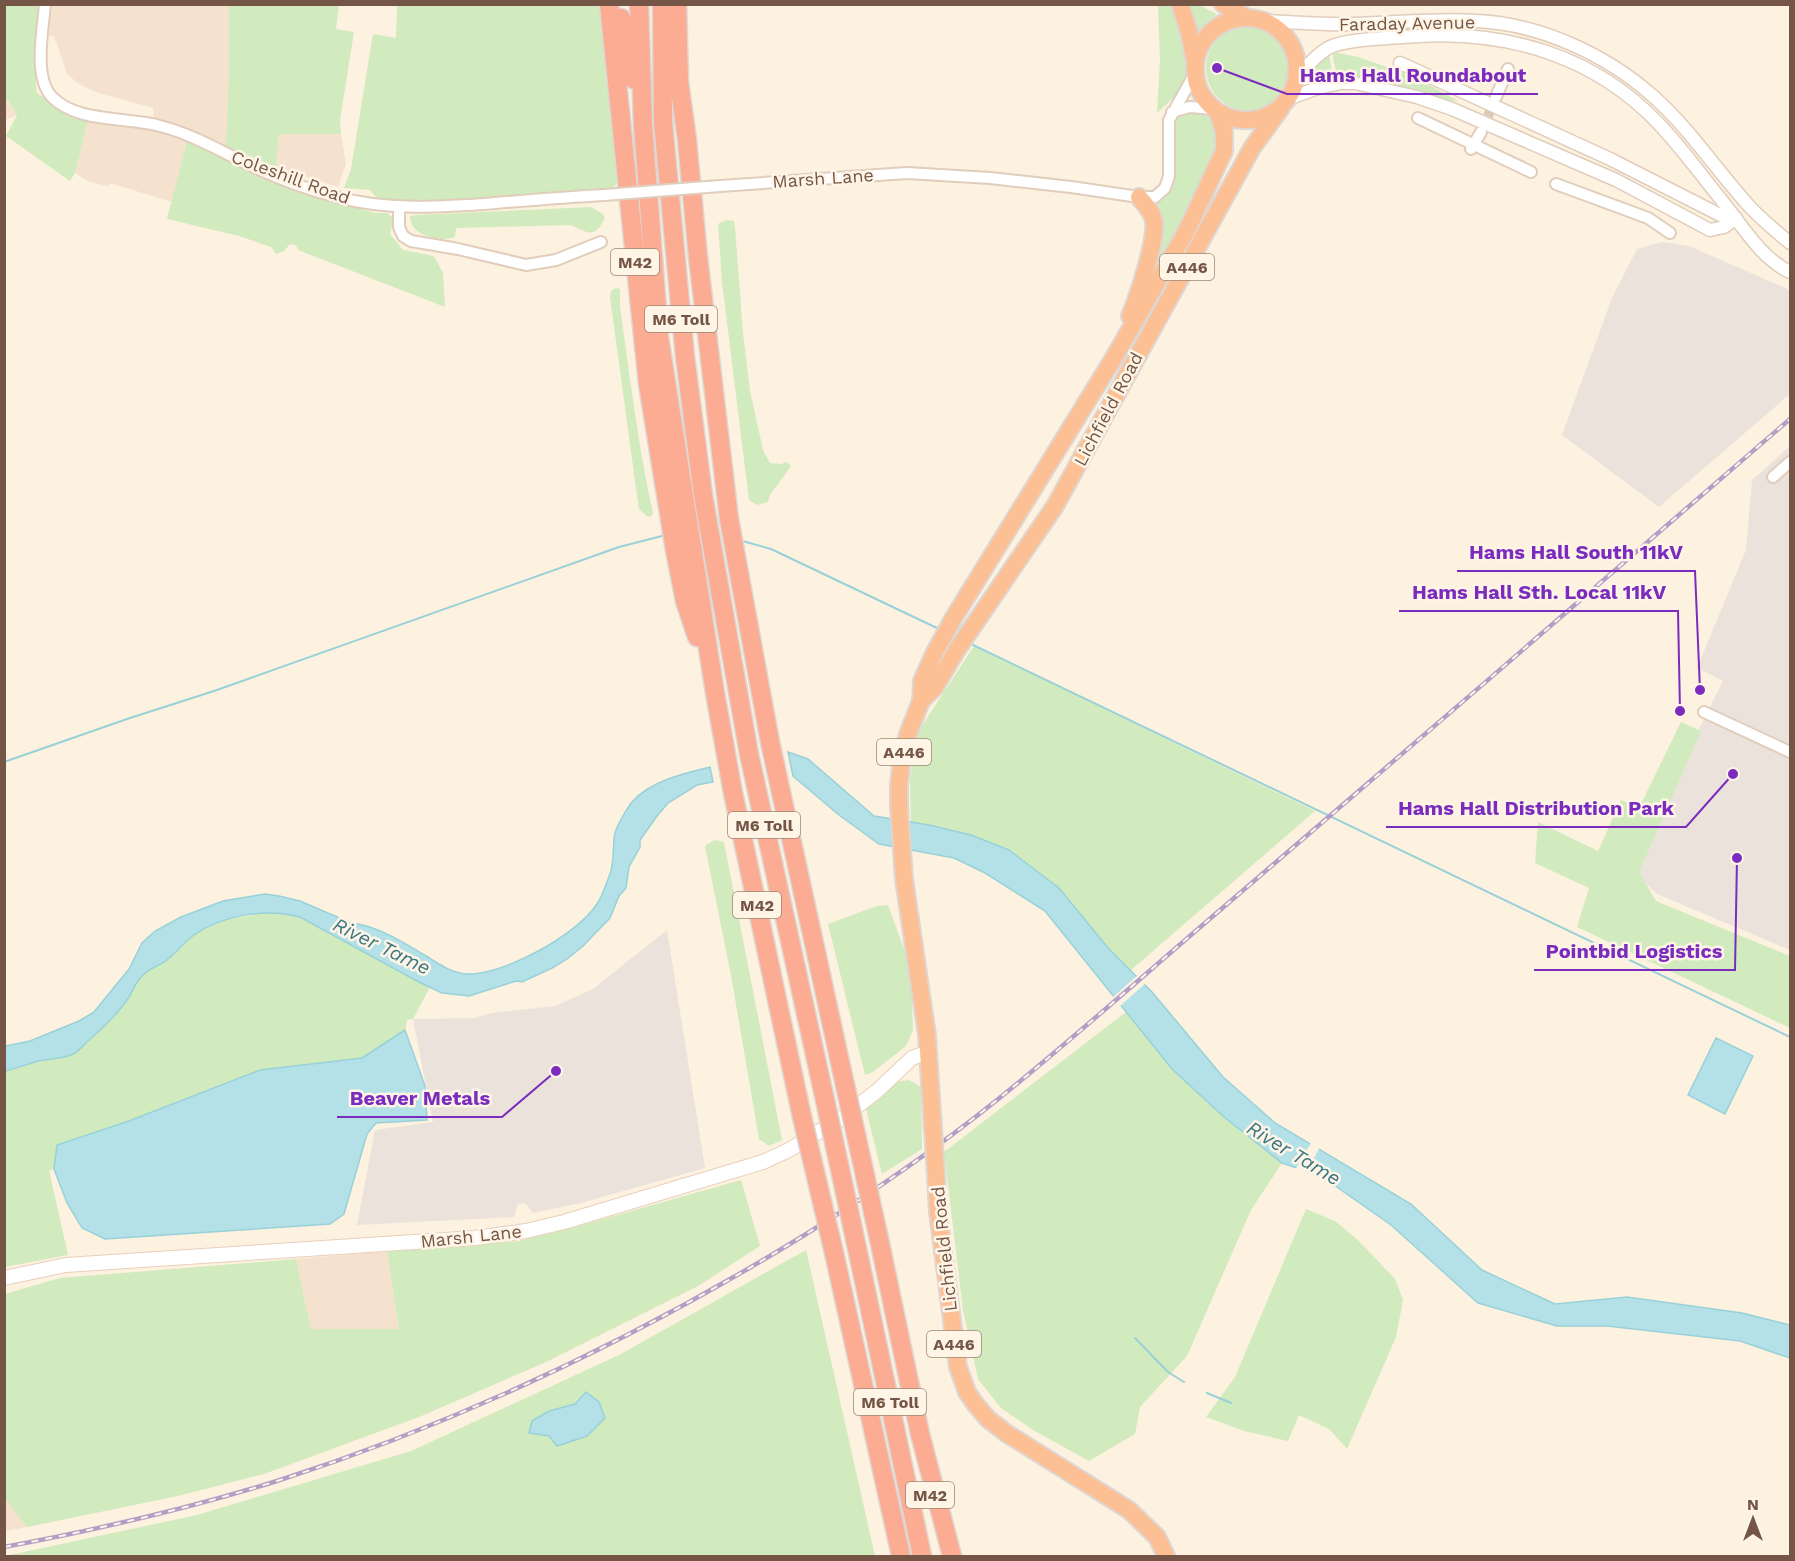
<svg xmlns="http://www.w3.org/2000/svg" width="1795" height="1561" font-family="'Work Sans',sans-serif">
	<rect width="100%" height="100%" fill="#fdf1df"/>
	<path fill="#f5e2ce" d="M52 5H229V69L226 146 154 120 153 108 96 92 79 84 67 74 54 36H49Z
		M4 97 17 115 5 120H4Z
		M89 117 155 128 187 141 172 202 110 183 108 186 89 182 75 173Z
		M279 134H341L346 164 338 187 276 167Z
		M387 1251 399 1329H311L296 1259Z
		M5 1499 27 1527 5 1531Z"/>
	<path fill="#ebe3db" d="M1662 242 1689 246 1790 290V394L1659 507 1562 435 1612 298 1637 249Z
		M1790 446V950L1657 894 1630 868 1723 681 1697 668 1746 550 1752 480Z
		M667 930 705 1168 581 1203 533 1213 525 1203 518 1204 514 1217 357 1225 375 1130 433 1122 413 1019 474 1018 492 1013 555 1006 593 989Z"/>
	<path fill="#d1ebbe" d="M4 5H37C47 21 32 69 37 93L59 108 89 117 75 173 70 181 6 136 17 115 5 97Z
		M229 5H339L336 29 354 32 340 120 341 134H279L276 167 226 146 229 69Z
		M397 5H602L618 182 613 188 441 201 378 199 370 190 344 188 351 169 373 34 396 38Z
		M1158 5H1174C1181 30 1197 68 1178 93 1172 100 1164 106 1157 113L1160 60Z
		M1187 5H1199L1217 14 1198 31Z
		M1206 68a43 43 0 1 1 86 0a43 43 0 1 1-86 0Z
		M1333 52 1358 57 1413 76 1458 101 1441 100 1377 81 1336 75C1336 66 1332 60 1333 52Z
		M1329 55 1332 72C1318 73 1319 81 1310 85L1312 65Z
		M1185 111H1202L1213 122 1219 138 1212 166 1141 301 1150 204C1183 199 1175 152 1175 127L1176 120Z
		M187 141 285 186 375 213H387L394 219 390 234 403 250 434 256 443 273 445 307 298 250 296 245 290 244 284 251 276 254 271 247 239 236 167 219Z
		M591 207 603 214 605 218C594 240 587 232 571 225L456 228 455 237C440 243 409 235 410 216L417 215Z
		M726 220 734 221 735 228 743 333 750 391 763 450 770 463 781 464 787 462 791 466 770 495 768 502 757 505 749 500 722 282 718 224Z
		M616 288 620 289V307C630 376 638 447 653 513L652 516 648 517 639 509 637 496 610 297 611 291Z
		M974 646 1315 811 1131 970 1109 949 1059 888 1009 850 971 835 911 822 910 778 916 735Z
		M1681 722 1701 731 1639 872 1656 901 1790 956V1028L1577 927 1589 888 1535 863 1538 822 1598 851 1621 800 1639 808Z
		M714 840 724 842 782 1140 769 1146 759 1139 731 975 705 846Z
		M888 905 911 968 913 1030 906 1046 873 1072 865 1075 828 924 877 906Z
		M267 913H285L300 917 430 987 413 1019 407 1020 405 1030 362 1058 260 1070 129 1121 57 1145 54 1169 49 1170 68 1255 5 1267V1071L16 1069 34 1062 61 1058 75 1053 116 1015 130 996 137 981 147 971 167 959 195 934 224 920Z
		M1126 1012 1172 1069 1224 1117 1282 1163 1251 1210 1187 1356 1140 1407 1135 1434 1089 1461 1033 1430 1001 1408 978 1379 963 1310 944 1152Z
		M909 1080 921 1087 922 1149 882 1174 866 1109 895 1082Z
		M741 1180 760 1246 698 1286 544 1363 419 1417 264 1474 178 1496 27 1527 5 1499V1294L60 1278 296 1259 311 1329H399L387 1251 518 1241 575 1227Z
		M1306 1209 1335 1221 1358 1240 1395 1279 1403 1300 1396 1337 1347 1449 1329 1429 1299 1415 1288 1441 1244 1431 1206 1417 1235 1377Z
		M806 1250 875 1556H5L197 1515 411 1451 621 1354Z"/>
	<path fill="#b3e1e7" stroke="#99d1d9" stroke-width="1.5" d="M788 752 808 759 874 816 929 825 971 835 1009 850 1059 888 1109 949 1152 992 1223 1077 1275 1123 1411 1204 1482 1270 1555 1304 1627 1297 1742 1313 1790 1325V1358L1740 1341 1607 1326H1557L1478 1303 1391 1225 1321 1176 1282 1163 1224 1117 1172 1069 1045 911 985 873 954 858 879 844 839 815 793 776Z
		M710 767 713 782 697 785 668 803 657 816 640 840V847L629 867 626 888 619 896 610 918 583 946 567 959 552 968 522 982 516 981 469 996 442 993 417 981 300 917C266 908 223 915 194 935 184 942 177 952 167 960 157 967 145 970 138 981 134 986 132 992 129 997 118 1014 104 1027 89 1040 84 1044 80 1050 75 1053 63 1060 48 1058 35 1062 24 1065 16 1069 5 1071V1046L30 1041 79 1021 94 1012 129 969 142 943 155 931 181 917 223 901 265 894 279 896 300 901 351 923C376 925 405 943 426 956 439 964 451 973 467 974 504 975 577 935 597 904 603 895 606 884 610 874 614 862 613 851 614 839 614 829 626 810 632 802 650 781 685 773 710 767Z
		M405 1030 425 1086 427 1120 376 1123 367 1134 344 1214 330 1224 105 1239 82 1228 67 1203 54 1169 57 1145 129 1121 260 1070 362 1058Z
		M1716 1038 1753 1056 1725 1114 1688 1095Z
		M586 1392 599 1402 605 1418 587 1436 557 1446 549 1436 529 1433 532 1421 549 1411 575 1404Z"/>
	<path fill="#fdf1df" d="M1139 974 1147 982 1119 1007 1112 998Z
		M1312 1141 1320 1147 1305 1174 1295 1170Z"/>
	<g fill="none" stroke-linecap="round" stroke-linejoin="round">
		<path stroke="#99d1d9" stroke-width="2" d="M739 540 771 549 939 629
			M969 643 1790 1037
			M4 762 127 719 214 691 619 547 666 535
			M1135 1338 1168 1372 1184 1382
			M1207 1393 1231 1403"/>
		<path stroke="#dbcab9" stroke-width="10" stroke-dasharray="10 5" stroke-linecap="butt" d="M1482 130 1496 97"/>
		<g stroke="#e1cdbb" stroke-width="14">
			<path id="minor" d="M45 4C43 30 33 77 52 97 77 123 128 117 160 126 192 134 222 152 252 166 277 178 310 190 337 197 388 211 443 207 496 203 532 200 568 197 604 195
				M1496 97 1508 69
				M1172 112 1190 107 1214 109
				M1418 118 1531 172
				M1471 149 1481 132
				M1556 184 1648 218 1670 233
				M720 186 907 173 990 178 1071 187 1139 197H1155L1165 188 1169 176V120L1195 73
				M399 206V227L403 236 411 241 458 249 526 265 556 260 601 242
				M1773 477 1790 462
				M1704 712 1790 752"/>
		</g>
		<g stroke="#e1cdbb" stroke-width="15">
			<path id="tertiary" d="M1264 21C1294 22 1324 25 1355 24 1396 23 1436 18 1477 21 1541 24 1607 55 1654 97 1690 129 1717 171 1750 207 1762 220 1777 232 1790 243
				M1400 63 1610 159 1732 221
				M1298 76C1307 66 1316 55 1328 48 1346 38 1396 38 1418 36 1509 31 1594 56 1658 123 1680 146 1699 172 1719 197 1740 222 1760 258 1790 272
				M1290 98 1318 88 1341 83H1355L1417 97 1452 109 1616 180 1710 230 1724 227 1736 218"/>
		</g>
		<g stroke="#e9cfbb" stroke-width="16">
			<path id="secondary" d="M4 1278 66 1265 475 1238 526 1231 564 1222 763 1162 789 1150 846 1115 877 1091 912 1058 928 1052"/>
		</g>
		<g stroke="#ded6d3" stroke-width="20">
			<path id="trunk" d="M1180 4 1189 32 1195 62
				M1223 4 1247 18
				M1195 69a51 51 0 1 1 102 0a51 51 0 1 1-102 0Z
				M1130 316C1138 297 1157 239 1154 221 1152 211 1145 204 1139 197
				M921 701 935 687 956 651 1055 506 1252 148 1281 108
				M932 1114 927 1035 904 879 899 806V785L902 757 908 734 921 701 922 681 934 654 953 619 1115 356 1187 230 1224 151V132L1218 112
				M936 1175 938 1212 958 1367 967 1392 976 1405 988 1419 1006 1433 1129 1510 1157 1537 1166 1556"/>
		</g>
		<g stroke="#ded6d3" stroke-width="21">
			<path id="motorway" d="M609 4 648 384 675 550 685 601 697 637
				M639 4 643 125 659 337 715 693 733 793 802 1117
				M662 4 663 122 685 357 703 495 749 754 825 1100
				M677 4 679 82 687 140 698 257 729 519 770 742 845 1085
				M621 18 633 79
				M879 1239 920 1434 952 1556
				M857 1248 922 1556
				M835 1257 901 1556"/>
		</g>
		<use href="#minor" stroke="#fff" stroke-width="10"/>
		<use href="#tertiary" stroke="#fff" stroke-width="12"/>
		<use href="#secondary" stroke="#fff" stroke-width="14"/>
		<use href="#trunk" stroke="#fdc094" stroke-width="16"/>
		<use href="#motorway" stroke="#fbac93" stroke-width="18"/>
		<g stroke="#b39fc6" stroke-width="4.5">
			<path id="rail" d="M4 1547C96 1530 187 1509 277 1481 461 1422 638 1337 803 1236 870 1194 936 1149 997 1100 1073 1039 1145 974 1219 911 1410 748 1600 583 1790 419"/>
		</g>
		<use href="#rail" stroke="#fff5e7" stroke-width="2" stroke-dasharray="7" stroke-linecap="butt"/>
		<g stroke="#e1cdbb" stroke-width="14" stroke-linecap="butt">
			<path id="minor-bridge" d="M604 195 720 186"/>
		</g>
		<g stroke="#ded6d3" stroke-width="20" stroke-linecap="butt">
			<path id="trunk-bridge" d="M932 1114 936 1175"/>
		</g>
		<g stroke="#ded6d3" stroke-width="21" stroke-linecap="butt">
			<path id="motorway-bridge" d="M845 1085 879 1239
				M825 1100 857 1248
				M802 1117 835 1257"/>
		</g>
		<use href="#minor-bridge" stroke="#fff" stroke-width="10"/>
		<use href="#trunk-bridge" stroke="#fdc094" stroke-width="16"/>
		<use href="#motorway-bridge" stroke="#fbac93" stroke-width="18"/>
	</g>
	<g text-anchor="middle" dominant-baseline="central" stroke-width="5" stroke-linejoin="round" paint-order="stroke">
		<g fill="#fff5e7" stroke="#9e8676" stroke-width="1.5">
			<rect x="611" y="249" width="48" height="26" rx="4.5"/>
			<rect x="1160" y="254" width="54" height="26" rx="4.5"/>
			<rect x="645" y="306" width="72" height="26" rx="4.5"/>
			<rect x="877" y="739" width="54" height="26" rx="4.5"/>
			<rect x="728" y="812" width="72" height="26" rx="4.5"/>
			<rect x="733" y="892" width="48" height="26" rx="4.5"/>
			<rect x="927" y="1331" width="54" height="26" rx="4.5"/>
			<rect x="854" y="1389" width="72" height="26" rx="4.5"/>
			<rect x="906" y="1482" width="48" height="26" rx="4.5"/>
		</g>
		<g font-size="16" font-weight="bold" fill="#755646">
			<text x="635" y="262">M42</text>
			<text x="1187" y="267">A446</text>
			<text x="681" y="319">M6 Toll</text>
			<text x="904" y="752">A446</text>
			<text x="764" y="825">M6 Toll</text>
			<text x="757" y="905">M42</text>
			<text x="954" y="1344">A446</text>
			<text x="890" y="1402">M6 Toll</text>
			<text x="930" y="1495">M42</text>
		</g>
		<g font-size="18" fill="#755646" stroke="#fff5e7">
			<text transform="translate(1407 23) rotate(-1)">Faraday Avenue</text>
			<text transform="translate(291 177) rotate(20)">Coleshill Road</text>
			<text transform="translate(823 178) rotate(-4)">Marsh Lane</text>
			<text transform="translate(1108 409) rotate(-62)">Lichfield Road</text>
			<text transform="translate(471 1236) rotate(-6)">Marsh Lane</text>
			<text transform="translate(944 1249) rotate(-96)">Lichfield Road</text>
		</g>
		<g font-size="20" font-style="italic" fill="#3c7883" stroke="#fff5e7">
			<text transform="translate(382 946) rotate(26)">River Tame</text>
			<text transform="translate(1294 1153) rotate(31)">River Tame</text>
		</g>
	</g>
	<path fill="none" stroke="#7b2cbf" stroke-width="2" d="M1217 68L1287 94H1538M1700 690L1695 571H1457M1680 711L1678 611H1399M1733 774L1686 827H1386M1737 858L1735 970H1534M556 1071L502 1117H337"/>
	<g fill="#7b2cbf" stroke="#fff5e7" stroke-width="2">
		<circle cx="1217" cy="68" r="6"/>
		<circle cx="1700" cy="690" r="6"/>
		<circle cx="1680" cy="711" r="6"/>
		<circle cx="1733" cy="774" r="6"/>
		<circle cx="1737" cy="858" r="6"/>
		<circle cx="556" cy="1071" r="6"/>
	</g>
	<g font-size="20" text-anchor="middle" font-weight="bold" fill="#7b2cbf" stroke="#fff5e7" stroke-width="5" stroke-linejoin="round" paint-order="stroke">
		<text x="1413" y="82">Hams Hall Roundabout</text>
		<text x="1576" y="559">Hams Hall South 11kV</text>
		<text x="1539" y="599">Hams Hall Sth. Local 11kV</text>
		<text x="1536" y="815">Hams Hall Distribution Park</text>
		<text x="1634" y="958">Pointbid Logistics</text>
		<text x="420" y="1105">Beaver Metals</text>
	</g>
	<rect width="1795" height="1561" fill="none" stroke="#755646" stroke-width="12"/>
	<g transform="translate(1753 1519)" stroke="#fff5e7" stroke-width="4.5" paint-order="stroke">
	<path d="M0-4.5L10 22L0 15L-10 22Z" fill="#755646"/>
	<text y="-9" font-size="16" font-weight="bold" text-anchor="middle" fill="#755646">N</text>
	</g>
</svg>
